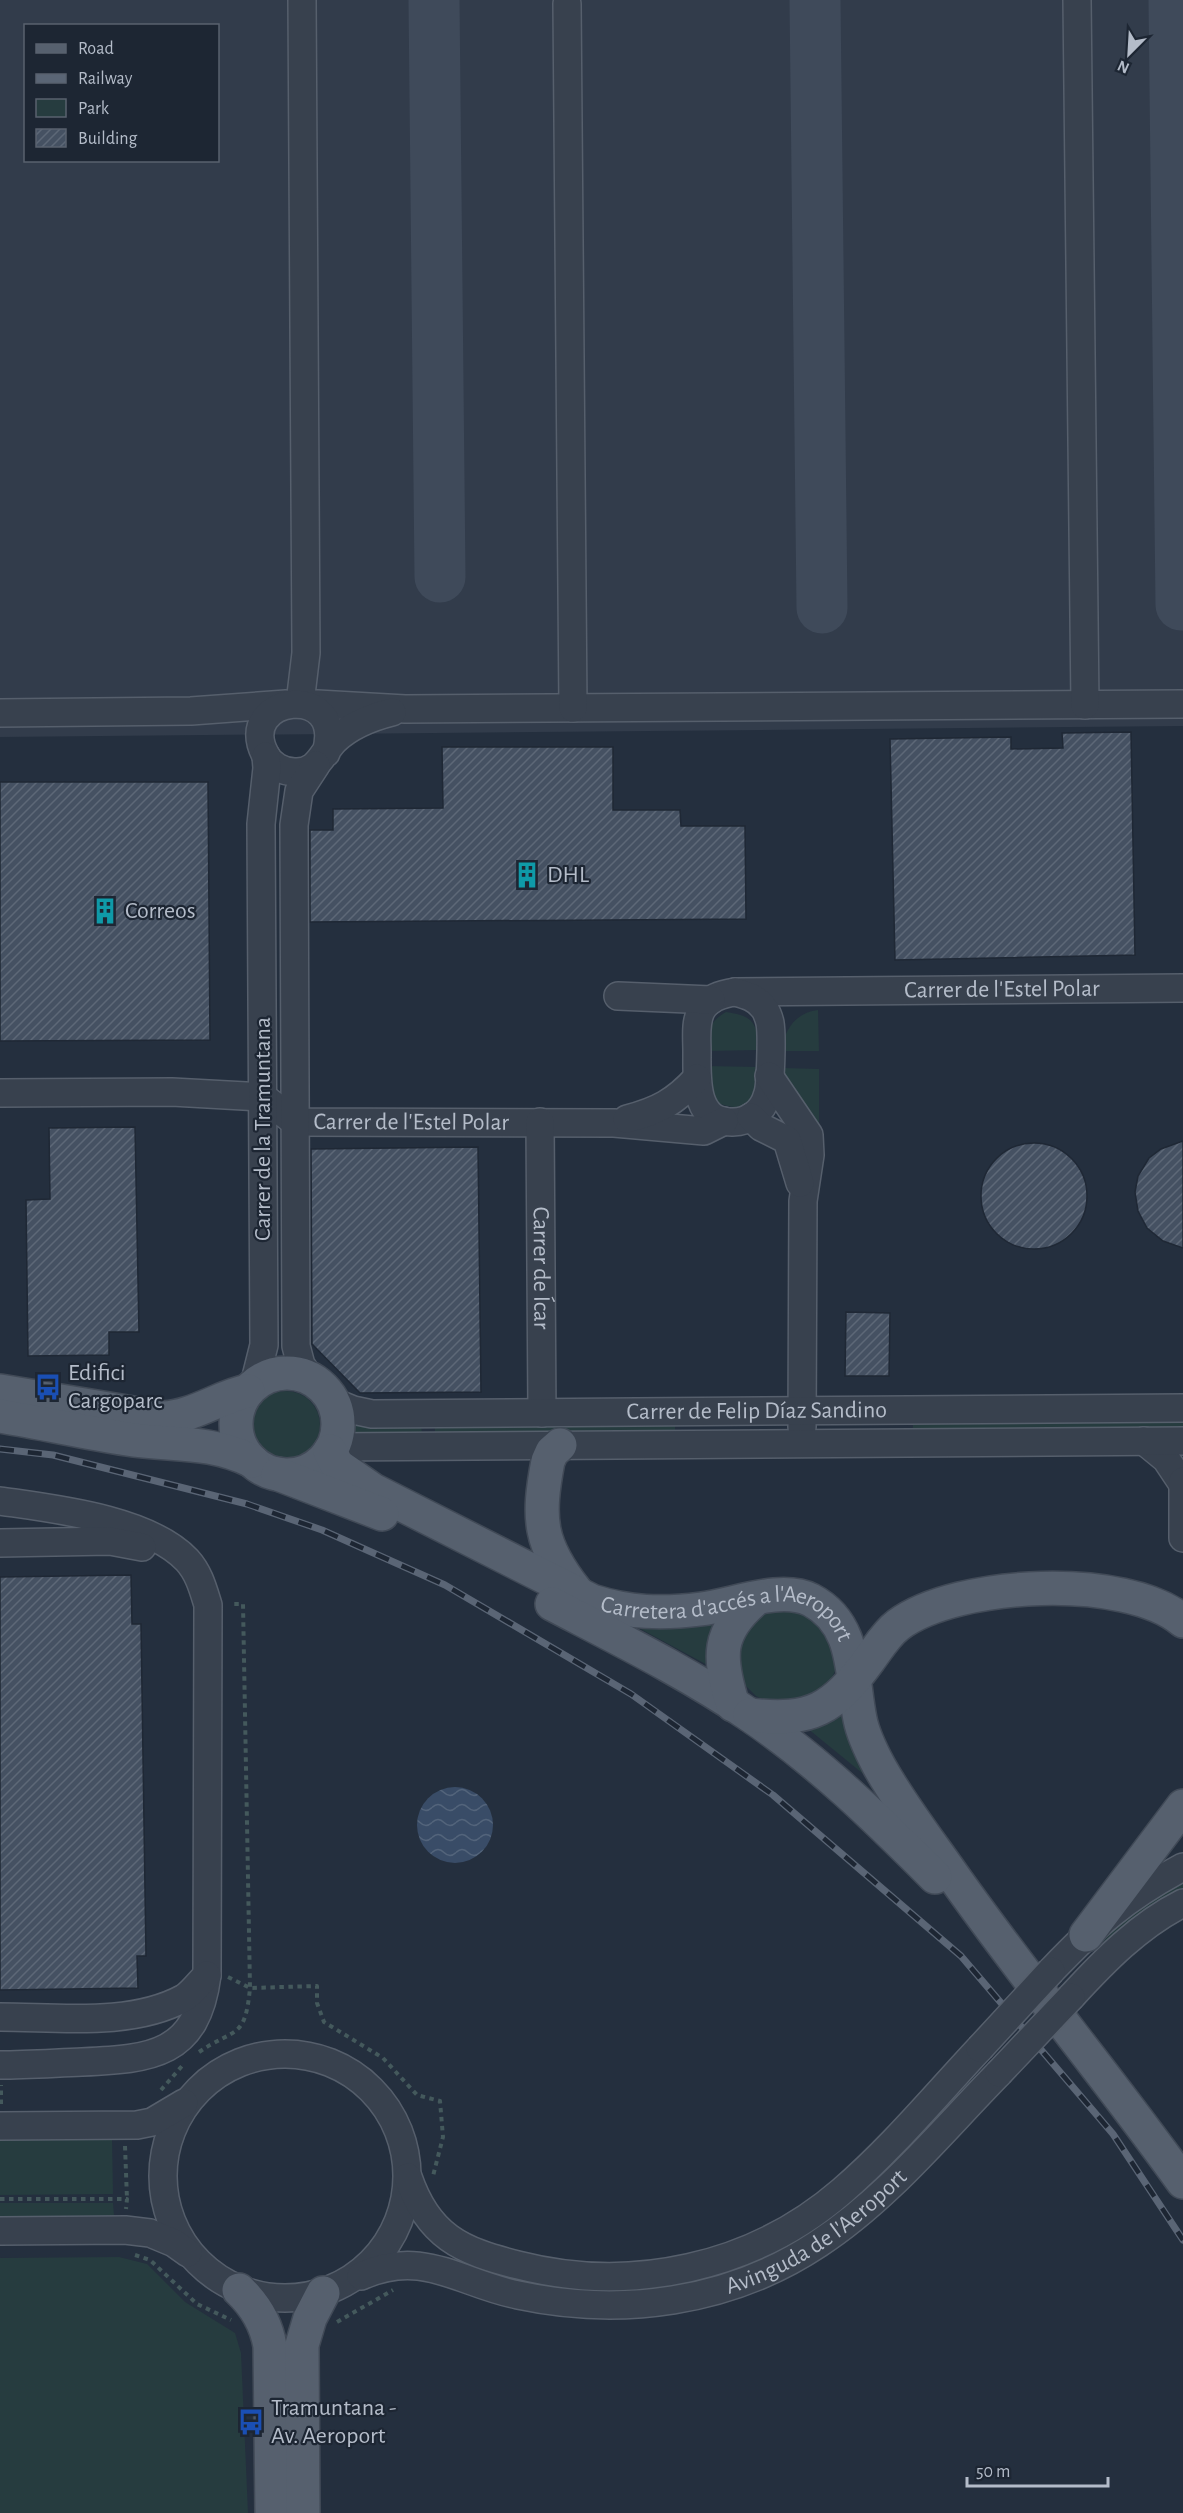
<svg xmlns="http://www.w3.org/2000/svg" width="1183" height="2513" font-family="'Alegreya Sans',sans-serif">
	<defs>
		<pattern id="water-waves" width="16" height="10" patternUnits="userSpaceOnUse" patternTransform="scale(1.5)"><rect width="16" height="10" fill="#394c67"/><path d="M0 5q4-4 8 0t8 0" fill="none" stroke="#53647b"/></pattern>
		<pattern id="building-hatch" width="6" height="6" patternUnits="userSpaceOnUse" patternTransform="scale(1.5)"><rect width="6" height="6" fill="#455162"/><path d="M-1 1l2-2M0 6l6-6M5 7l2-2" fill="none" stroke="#5d6877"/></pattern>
	</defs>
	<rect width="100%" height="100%" fill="#242f3e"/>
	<path fill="#323c4b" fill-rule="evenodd" d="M0 0H1183V726L0 737ZM26 26H218V160H26Z"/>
	<path fill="#263c3f" d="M818 1010 819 1051H781C785 1029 795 1013 818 1010Z
		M726 1012C754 1016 757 1023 759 1050L707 1051C707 1031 709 1022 726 1012Z
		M706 1066 758 1067C755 1099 751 1116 715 1102Z
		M783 1068 819 1069V1136L786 1095Z
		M252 1425a34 34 0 1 1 68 0a34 34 0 1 1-68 0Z
		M1183 1420V1430L913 1432V1421Z
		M353 1424H421L422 1435 350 1433Z
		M435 1424H675V1434L435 1435Z
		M782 1605 814 1613 838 1653 836 1669 829 1683 819 1696 772 1704 756 1696 744 1684 738 1667 741 1634 765 1610Z
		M720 1618 713 1668 622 1619Z
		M842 1711 867 1777 807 1728Z
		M1183 1876V1891L1106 1944 1096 1936Z
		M112 2138 113 2194 0 2195V2139Z
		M0 2203H113L114 2216 0 2217Z
		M119 2257 147 2264 185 2302 235 2333 241 2353 248 2513H0V2258Z"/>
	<path fill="url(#water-waves)" d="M417 1825a38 38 0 1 1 76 0a38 38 0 1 1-76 0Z"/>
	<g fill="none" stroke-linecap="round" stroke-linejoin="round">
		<path stroke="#3f4a5a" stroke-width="51" d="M434 0 440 577
			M815 0 822 608
			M1174 0 1181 605"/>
	</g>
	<path fill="url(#building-hatch)" stroke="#1f2835" stroke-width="1.5" d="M1131 732 1135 955 895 960 890 739 1011 737V749L1063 748 1062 733Z
		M442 747H613V810H680L681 826H745L746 919 310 922V830H333V809L443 808Z
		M0 782H208L210 1040 0 1041Z
		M135 1127 139 1332H109V1355L28 1356 26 1200 50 1199 49 1128Z
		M1183 1141V1248L1163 1241 1147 1228 1138 1211 1135 1192 1138 1176 1149 1158 1161 1149Z
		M981 1196a53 53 0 1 1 106 0a53 53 0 1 1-106 0Z
		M478 1147 481 1392 360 1393 312 1344 311 1149Z
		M846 1312 890 1313 889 1376H845Z
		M131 1575 132 1624H141L146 1956H137L138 1988 0 1990V1577Z"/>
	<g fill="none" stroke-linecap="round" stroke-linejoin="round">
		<g stroke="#565f6c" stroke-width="30">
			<g id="minor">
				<path d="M302 0 306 653 300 703 405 709 1183 704"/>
				<path d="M1077 0 1085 705"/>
				<path d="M567 4 573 708"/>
				<path d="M0 713 191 711 286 704"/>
				<path d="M326 753C347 680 235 696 265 754 270 765 283 772 295 772 318 773 322 753 335 740 351 725 372 717 392 712"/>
				<path id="s1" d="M735 992 1183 988"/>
				<path d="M735 992C746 995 755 997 763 1007 766 1010 769 1018 770 1023 772 1034 771 1087 767 1096 763 1111 749 1122 733 1122 694 1123 697 1079 697 1052 697 1038 695 1023 701 1011 708 998 721 994 735 992Z"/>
				<path d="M618 996 711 1000"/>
				<path d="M769 1076 809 1135 810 1155 803 1201 802 1427"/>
				<path id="s2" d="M0 1093 172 1092 263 1097 295 1122 614 1123 704 1131 724 1121"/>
				<path d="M751 1117 761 1127 787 1140 800 1183"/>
				<path d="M627 1119C658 1111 675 1102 697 1078"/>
				<path id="s3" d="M540 1122 542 1413"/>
				<path d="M312 1381 301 1365 296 1346 294 825 299 791 316 765"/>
				<path d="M254 1385 264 1345 261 824 267 768 266 756"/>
				<path id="s4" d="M331 1401 353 1410 372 1414 1183 1408"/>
				<path d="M1144 1441 1166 1459 1182 1483"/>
				<path d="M332 1447 1183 1441"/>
				<path d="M1183 1481V1538"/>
				<path d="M0 1501C55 1509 148 1519 187 1560 199 1573 203 1589 208 1605L207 1975C197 2055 152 2059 82 2062 55 2063 27 2065 0 2065"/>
				<path d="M0 1543 110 1541 142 1547"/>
				<path d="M1051 1971C1096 1924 1125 1898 1183 1867"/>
				<path d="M1071 1997C1104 1961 1139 1925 1183 1903"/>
				<path d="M0 2017C58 2017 131 2027 184 1998 192 1993 200 1982 207 1975"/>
				<circle cx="285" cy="2176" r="122"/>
				<path d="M0 2126 137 2125 152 2122 184 2103"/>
				<path d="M408 2177C428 2236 461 2251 518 2265 631 2294 753 2268 842 2191 892 2148 935 2096 980 2048"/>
				<path d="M0 2231 125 2230 150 2233 174 2243 188 2253"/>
				<path id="s5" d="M361 2276C423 2248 459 2283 518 2295 621 2317 729 2303 818 2244 887 2199 942 2131 999 2073"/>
			</g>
		</g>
		<g stroke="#414a57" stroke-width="36">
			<g id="major">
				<circle cx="287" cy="1424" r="51"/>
				<path d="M0 1391 163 1418C193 1417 219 1397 248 1391"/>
				<path d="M0 1416C42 1423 84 1432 127 1439 172 1446 209 1440 252 1461"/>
				<path d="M560 1445 552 1452 548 1461C537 1519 539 1544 576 1591"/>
				<path id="s6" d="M330 1451 337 1465 373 1490 592 1601C629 1613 662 1614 701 1609 734 1605 781 1585 811 1600 857 1624 851 1675 860 1719 863 1735 871 1751 879 1766 899 1802 925 1836 949 1870 1024 1977 1107 2076 1183 2182"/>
				<path d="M278 1474 382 1514"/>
				<path d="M552 1604C619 1639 688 1673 751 1716 819 1762 877 1819 935 1877"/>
				<path d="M733 1705C718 1657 716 1632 757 1598"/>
				<path d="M750 1715C812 1722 833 1709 869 1660 878 1648 886 1634 898 1625 957 1581 1126 1573 1183 1621"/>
				<path d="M1086 1935 1183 1806"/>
				<path d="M239 2290C256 2306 266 2323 270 2346L272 2513"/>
				<path d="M303 2513 302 2345 310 2318 323 2293"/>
			</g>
		</g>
		<path stroke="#44595c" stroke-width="4" stroke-dasharray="4.5 4.5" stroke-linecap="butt" d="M228 1977 250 1988 317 1986V2003L324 2022 383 2058 417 2095 440 2101 443 2137 433 2176
			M199 2052C236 2027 245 2040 250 1988L243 1604H230
			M161 2090 182 2066
			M1 2104V2085
			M125 2146 127 2199
			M0 2199H127L126 2209
			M135 2255 150 2260 197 2304 231 2320
			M337 2322 393 2290"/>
		<use href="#minor" stroke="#38414e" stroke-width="27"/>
		<use href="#major" stroke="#56606e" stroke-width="33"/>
		<g stroke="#5a6575" stroke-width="7">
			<path id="rail" d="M0 1449 53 1455 247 1504 322 1530 445 1585 631 1694 773 1795 961 1956 1113 2134 1183 2240"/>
		</g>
		<use href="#rail" stroke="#1d2633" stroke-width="4.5" stroke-dasharray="14" stroke-linecap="butt"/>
		<g stroke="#565f6c" stroke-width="30" stroke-linecap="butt">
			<path id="minor-bridge" d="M980 2048 1051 1971
				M999 2073 1071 1997"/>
		</g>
		<use href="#minor-bridge" stroke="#38414e" stroke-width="27"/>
	</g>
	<defs>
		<g id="building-bare" transform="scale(2.07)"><path d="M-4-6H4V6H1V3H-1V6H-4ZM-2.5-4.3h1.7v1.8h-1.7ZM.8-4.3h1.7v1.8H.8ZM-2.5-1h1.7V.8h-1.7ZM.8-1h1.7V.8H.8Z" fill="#0f9aa8" stroke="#1d2633" stroke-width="2.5" paint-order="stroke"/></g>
		<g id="bus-bare" transform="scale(2.07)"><path d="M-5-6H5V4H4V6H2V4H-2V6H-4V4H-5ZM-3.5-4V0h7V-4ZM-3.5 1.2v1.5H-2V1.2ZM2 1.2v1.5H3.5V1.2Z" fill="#1a4fb4" stroke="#1d2633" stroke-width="2.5" paint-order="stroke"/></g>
	</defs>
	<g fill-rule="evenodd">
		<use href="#building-bare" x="527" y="875"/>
		<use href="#building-bare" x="105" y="911"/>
		<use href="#bus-bare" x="48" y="1387"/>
		<use href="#bus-bare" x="251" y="2422"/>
	</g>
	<g text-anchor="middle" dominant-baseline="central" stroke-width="4.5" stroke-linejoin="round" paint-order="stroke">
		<g font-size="24" fill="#b4bcc9" stroke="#1d2633" text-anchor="start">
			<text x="547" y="875">DHL</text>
			<text x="125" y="911">Correos</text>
			<text x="68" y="1373">Edifici<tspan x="68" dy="28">Cargoparc</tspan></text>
			<text x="271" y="2408">Tramuntana -<tspan x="271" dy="28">Av. Aeroport</tspan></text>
		</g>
		<g font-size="24" fill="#b4bcc9" stroke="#1d2633">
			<text stroke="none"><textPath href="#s1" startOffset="267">Carrer de l'Estel Polar</textPath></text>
			<text stroke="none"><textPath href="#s2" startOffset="420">Carrer de l'Estel Polar</textPath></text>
			<text transform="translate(263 1129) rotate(-90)">Carrer de la Tramuntana</text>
			<text stroke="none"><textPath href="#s3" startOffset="146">Carrer de Ícar</textPath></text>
			<text stroke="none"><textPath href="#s4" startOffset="428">Carrer de Felip Díaz Sandino</textPath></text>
			<text stroke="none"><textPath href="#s6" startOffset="448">Carretera d'accés a l'Aeroport</textPath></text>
			<text stroke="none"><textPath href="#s5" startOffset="480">Avinguda de l'Aeroport</textPath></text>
		</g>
	</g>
	<rect x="24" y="24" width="195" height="138" fill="#1d2633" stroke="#59626f" stroke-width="1.5"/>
	<rect x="36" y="44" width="30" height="9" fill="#56606e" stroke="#59626f" stroke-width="1.5"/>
	<text x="78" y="54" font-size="18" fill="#b4bcc9">Road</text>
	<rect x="36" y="74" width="30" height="9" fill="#5a6575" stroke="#59626f" stroke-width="1.5"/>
	<text x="78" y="84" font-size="18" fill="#b4bcc9">Railway</text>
	<rect x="36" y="99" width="30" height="18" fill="#263c3f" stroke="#59626f" stroke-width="1.5"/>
	<text x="78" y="114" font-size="18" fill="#b4bcc9">Park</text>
	<rect x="36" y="129" width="30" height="18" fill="url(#building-hatch)" stroke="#59626f" stroke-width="1.5"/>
	<text x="78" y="144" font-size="18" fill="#b4bcc9">Building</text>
	<g transform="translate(1129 54) rotate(204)" stroke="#1d2633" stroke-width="4.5" paint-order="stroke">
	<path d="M0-4.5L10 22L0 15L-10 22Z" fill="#b4bcc9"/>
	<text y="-9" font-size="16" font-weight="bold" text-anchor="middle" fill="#b4bcc9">N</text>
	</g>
	<path d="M967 2477v9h141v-9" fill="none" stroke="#b4bcc9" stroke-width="3"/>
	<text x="976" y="2477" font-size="18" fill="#b4bcc9" stroke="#1d2633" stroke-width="4.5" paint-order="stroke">50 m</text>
</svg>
